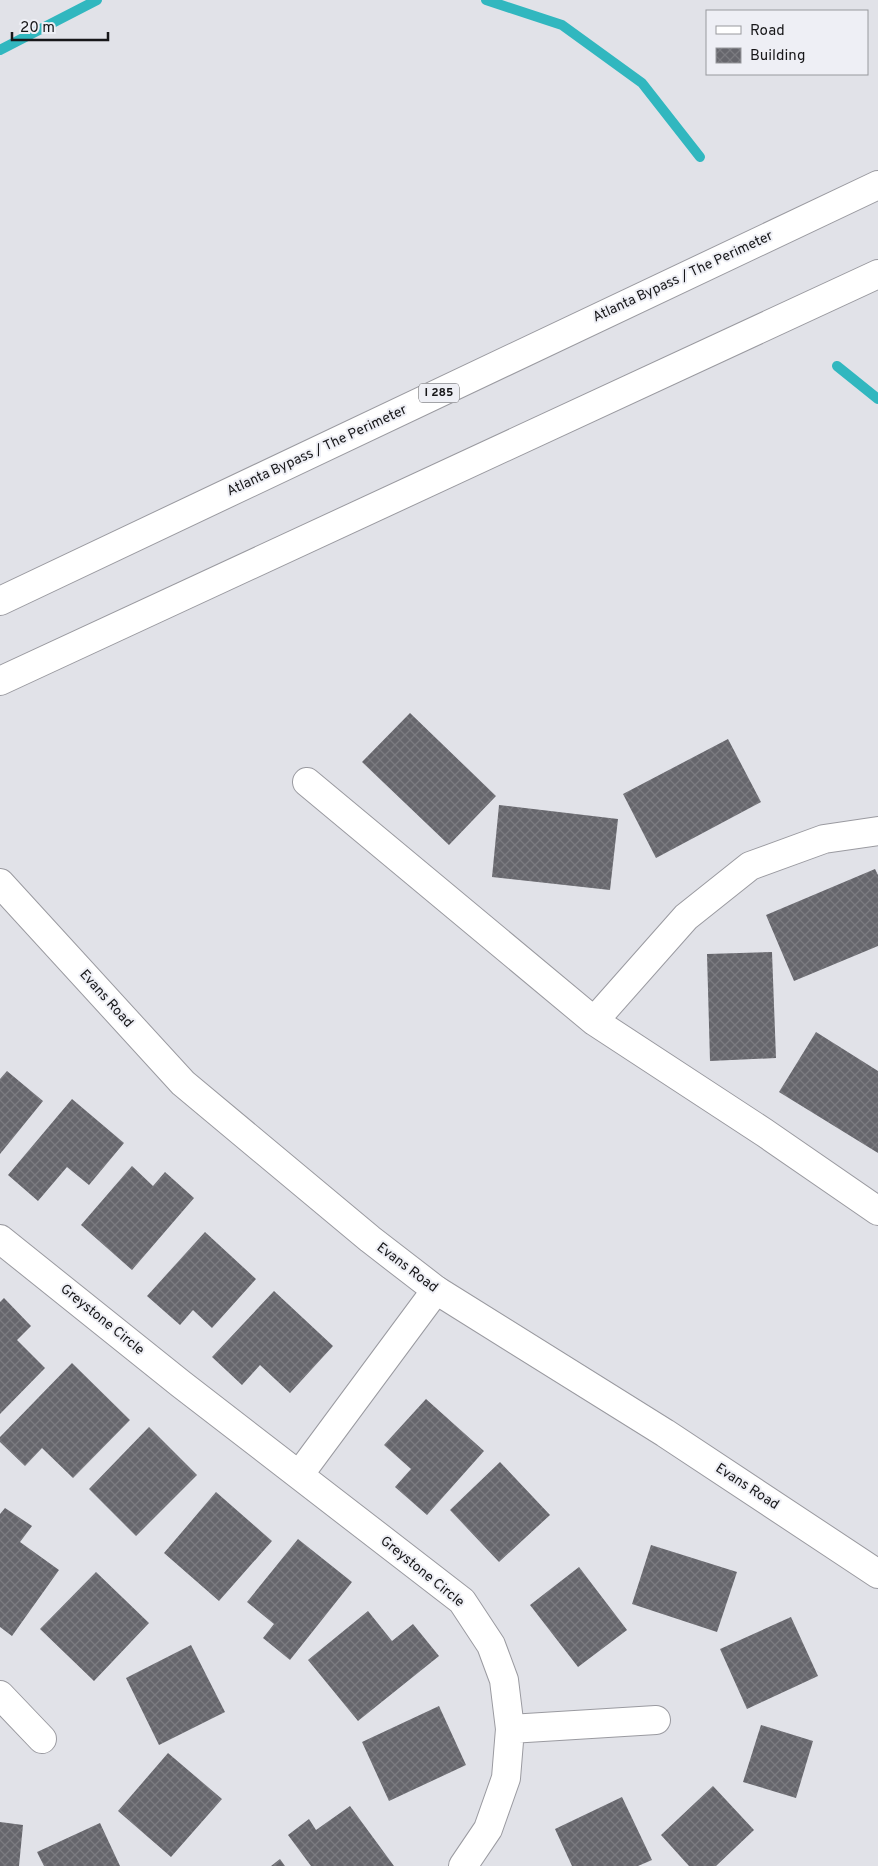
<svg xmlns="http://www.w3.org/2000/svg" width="878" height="1866" font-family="Overpass,sans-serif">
	<defs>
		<pattern id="building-cross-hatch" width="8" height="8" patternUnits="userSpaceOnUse" patternTransform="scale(1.25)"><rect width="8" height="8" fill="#66666c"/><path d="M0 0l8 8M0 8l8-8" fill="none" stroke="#7b7b80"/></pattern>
	</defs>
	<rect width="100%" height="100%" fill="#e1e2e8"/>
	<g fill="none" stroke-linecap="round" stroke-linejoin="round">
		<path stroke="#31b7bf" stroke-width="10" d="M486 0 562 25 642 83 700 157
			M0 50 97 0
			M837 366 878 399"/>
	</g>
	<path fill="url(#building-cross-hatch)" d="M410 713 496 796 449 845 362 762Z
		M728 739 761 802 656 858 623 794Z
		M499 805 618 819 610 890 492 877Z
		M875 869 878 875V946L794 981 766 915Z
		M772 952 776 1058 710 1061 707 954Z
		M816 1032 878 1071V1153L779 1092Z
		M7 1071 43 1101 0 1154V1079Z
		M72 1099 124 1143 89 1185 67 1167 38 1201 8 1175Z
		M132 1166 153 1186 165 1172 194 1198 132 1270 81 1225Z
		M205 1232 256 1279 212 1328 193 1310 180 1325 147 1296Z
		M274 1291 333 1346 290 1393 260 1365 242 1385 212 1357Z
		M4 1298 31 1326 17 1340 45 1368 0 1414V1302Z
		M72 1363 130 1420 73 1478 42 1448 25 1466 0 1442V1437Z
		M426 1399 484 1451 427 1515 395 1487 411 1469 384 1445Z
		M149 1427 197 1475 136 1536 89 1489Z
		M500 1462 550 1515 499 1562 450 1510Z
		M216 1492 272 1541 219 1601 164 1553Z
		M5 1508 32 1526 20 1542 59 1570 12 1636 0 1627V1514Z
		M298 1539 352 1582 290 1660 263 1638 274 1624 247 1602Z
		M651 1545 737 1572 717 1632 632 1604Z
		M579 1567 627 1630 578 1667 530 1605Z
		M96 1572 149 1623 94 1681 40 1629Z
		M368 1611 392 1641 413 1624 439 1656 358 1721 308 1660Z
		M791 1617 818 1676 747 1709 720 1649Z
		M191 1645 225 1712 159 1745 126 1678Z
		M439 1706 466 1765 389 1801 362 1742Z
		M761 1725 813 1741 796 1798 743 1782Z
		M168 1753 222 1799 171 1857 118 1811Z
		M713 1786 754 1830 716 1866H689L661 1835Z
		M622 1797 652 1860 638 1866H572L555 1829Z
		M350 1806 394 1866H311L288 1835 309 1819 316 1830Z
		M0 1822 23 1825 19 1866H0Z
		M100 1823 120 1866H44L37 1852Z
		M280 1859 285 1866H271Z"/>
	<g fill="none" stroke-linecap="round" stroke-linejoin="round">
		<g stroke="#9a9aa0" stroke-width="30">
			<path id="street" d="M307 782 594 1021 765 1133 878 1211
				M594 1021 686 917 750 866 824 839 878 831
				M0 1239 181 1384 462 1601 491 1645 504 1680 510 1729 506 1778 488 1829 463 1866
				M299 1475 436 1290
				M0 1695 42 1739
				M510 1729 656 1720"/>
		</g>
		<g stroke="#9a9aa0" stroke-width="30">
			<path id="secondary" d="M0 883 183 1083 370 1239 436 1290 665 1433 878 1574"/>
		</g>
		<g stroke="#9a9aa0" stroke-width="30">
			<path id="highway" d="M0 601 878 185
				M0 681 878 274"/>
		</g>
		<use href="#street" stroke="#fff" stroke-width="28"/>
		<use href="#secondary" stroke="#fff" stroke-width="28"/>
		<use href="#highway" stroke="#fff" stroke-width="28"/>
	</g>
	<g text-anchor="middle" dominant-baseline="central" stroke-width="4" stroke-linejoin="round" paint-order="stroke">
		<rect fill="#eeeff5" stroke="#58585b" stroke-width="1" x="419" y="383.5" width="40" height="19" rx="4"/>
		<g font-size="12" font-weight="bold" fill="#171719">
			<text x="439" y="393">I 285</text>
		</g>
		<g font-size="14" fill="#171719" stroke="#eeeff5">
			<text transform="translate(683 277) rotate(-25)">Atlanta Bypass / The Perimeter</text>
			<text transform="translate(317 451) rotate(-25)">Atlanta Bypass / The Perimeter</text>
			<text transform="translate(106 999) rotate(48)">Evans Road</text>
			<text transform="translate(407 1268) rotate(37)">Evans Road</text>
			<text transform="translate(102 1320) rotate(39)">Greystone Circle</text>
			<text transform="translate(747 1487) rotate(33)">Evans Road</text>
			<text transform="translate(422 1572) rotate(39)">Greystone Circle</text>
		</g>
	</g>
	<rect x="706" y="10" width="162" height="65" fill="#eeeff5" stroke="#98999d"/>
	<rect x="716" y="26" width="25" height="8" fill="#ffffff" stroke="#98999d"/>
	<text x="750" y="35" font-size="15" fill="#171719">Road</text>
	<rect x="716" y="48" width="25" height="15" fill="url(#building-cross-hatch)" stroke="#98999d"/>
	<text x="750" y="60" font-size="15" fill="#171719">Building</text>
	<path d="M12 32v8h96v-8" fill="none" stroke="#171719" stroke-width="2.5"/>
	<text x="20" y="32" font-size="15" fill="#171719" stroke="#eeeff5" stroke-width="4" paint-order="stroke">20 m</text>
</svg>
